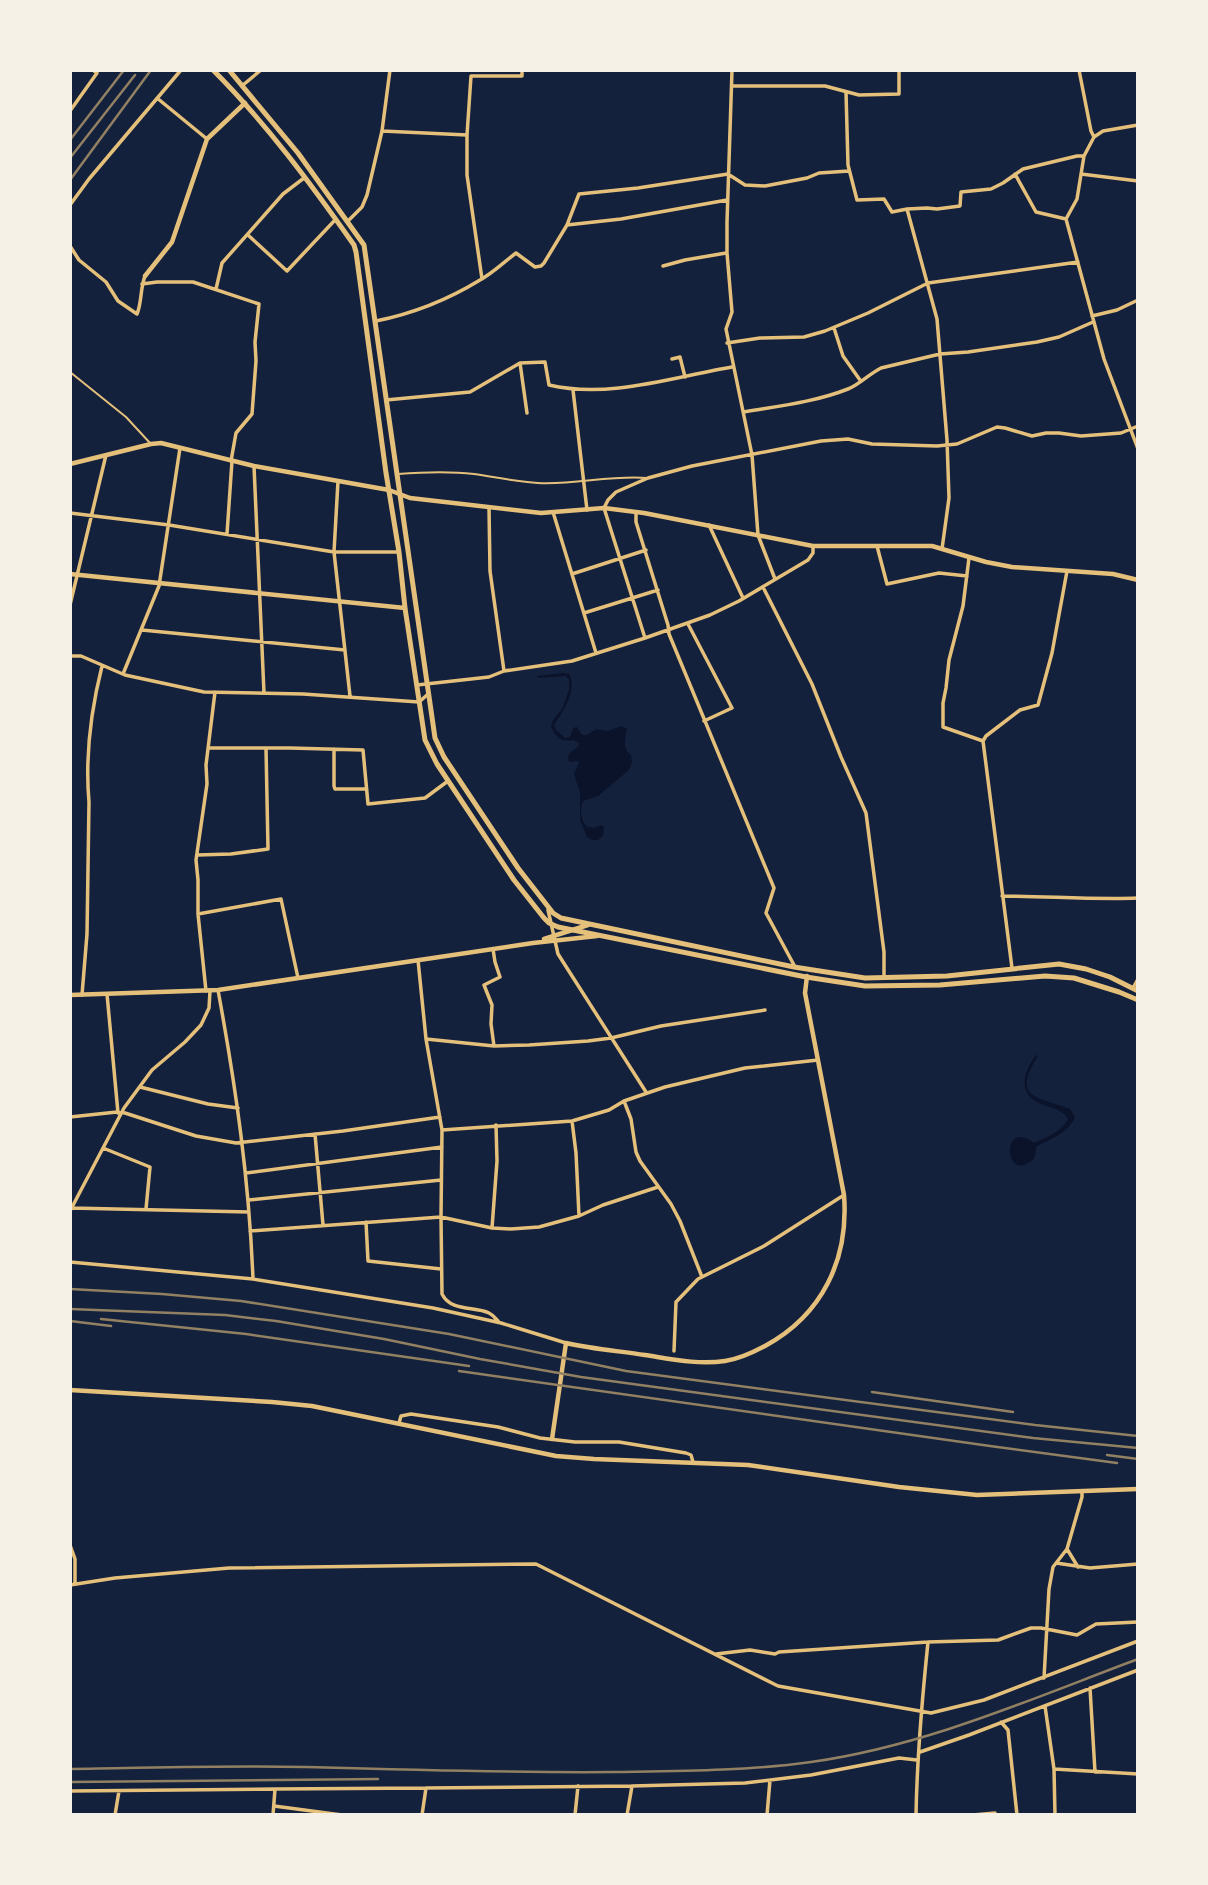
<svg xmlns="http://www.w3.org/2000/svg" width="1208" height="1885" font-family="'IBM Plex Sans',sans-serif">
	<rect width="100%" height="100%" fill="#14213d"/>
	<path fill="#0b132b" d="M563 673 569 674C578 691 563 711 554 725L556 730 565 738 570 737 573 728 577 727 582 735H587L596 729 608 731 621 726 627 729C625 739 622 748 631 755L632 762 629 770 598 796 583 801C580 811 580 817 586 826L594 828 601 825 604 827 603 836 598 840H592L587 837 580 820V793L574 774 579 763 578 761 569 762C566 754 572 751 578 747L579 743 574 740C562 743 556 738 551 726L553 720 562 709 569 690V680L566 676 538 678 537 676Z
		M1036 1055 1038 1056C1010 1100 1040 1097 1070 1109L1075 1117C1069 1133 1050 1139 1036 1147 1036 1153 1036 1158 1030 1162 1004 1181 1001 1118 1034 1143 1047 1137 1061 1132 1068 1119 1060 1103 1029 1109 1025 1087 1023 1075 1029 1064 1036 1055Z"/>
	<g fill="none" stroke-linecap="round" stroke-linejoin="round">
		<path stroke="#e5c07b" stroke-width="2" d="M70 372 126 417 150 443
			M398 474C423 472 449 471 474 474 495 477 517 482 538 483 575 485 610 475 647 478"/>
		<path stroke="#e5c07b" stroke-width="3.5" d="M732 70 727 222V253L732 312 726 329 752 455 758 535 775 579
			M1079 70 1091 131 1094 137 1084 156 1077 199 1066 219 1104 359 1138 449
			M243 85 261 70
			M732 86H825L859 95 899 94V70
			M846 92 848 165 857 200 884 199 892 212 907 209 927 208 937 209 960 206 961 192 991 189 1003 183 1023 169 1077 156H1084
			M157 98 207 139
			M70 111 97 73 93 70
			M382 131 467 135V175L482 279
			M467 135 471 76H522V70
			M1094 137 1103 131 1138 125
			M1015 174 1036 212 1066 219
			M1081 174 1138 181
			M70 205 89 179 181 70
			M907 209 937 319 947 440 949 498 942 549
			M348 221 362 207 367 195 382 131 390 70
			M567 225 621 219 727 200
			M248 235 287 271 335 220
			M70 246 79 260 106 282 118 301 137 314C142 302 140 289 145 276
			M663 266 685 260 726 253
			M142 284 157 282H193L259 304 255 342 256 361 252 414 236 433 231 461
			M216 289 222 263 283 194 304 178
			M1092 316 1117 310 1138 300
			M376 321C411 314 449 299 480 280 493 273 504 262 516 253L535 267 541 266 544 263 567 225 579 194 638 188 728 174 745 185 765 186 807 178 819 173 849 171
			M834 328 843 356 860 380
			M727 343 760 338 804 337 825 331 868 313 928 283 1078 262
			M672 359 680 357 685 377
			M520 363 527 413
			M573 390 587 510
			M386 400 470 392 520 363 545 362 549 385C609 399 673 377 732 367
			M744 412C779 406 815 402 848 389 859 385 869 374 881 368L940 354 968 352 1037 342 1059 337 1093 322
			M254 466 264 693
			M338 481 334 552 350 696
			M489 507 490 571 504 671
			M553 512 596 653
			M636 512V522L668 625 669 634 774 888 766 913 794 965
			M70 513 169 525 334 552H399
			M709 525 743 598
			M227 534 232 461
			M877 546 887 584 939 573 967 576
			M969 558 963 606 949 660 946 688 943 703V727L983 741
			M572 574 646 550
			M763 587 812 684 841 757 866 813 884 952V977
			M70 605 106 455
			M584 613 658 590
			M688 624 732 708 704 721
			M142 630 345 650
			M645 638 604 508 608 500 616 492 648 478 692 466 821 441 848 439 872 444 937 446 957 444 997 427 1005 428 1032 436 1046 433H1059L1081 436 1121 433 1138 426
			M70 656H81L125 675 204 692 303 694 419 702 427 695
			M123 674 159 586 180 448
			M417 685 489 677 504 671 572 661 645 638 710 615 739 601 808 560 813 553V546
			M208 748H290L363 750 368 804 425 798 448 781
			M334 749V786L335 789H366
			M197 855 231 854 268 849 266 748
			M1002 896C1047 896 1093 900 1138 898
			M548 910 558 954 646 1092
			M198 914 281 899 298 978
			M493 949 495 962 500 977 484 985 492 1005 491 1024 494 1046
			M418 960 426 1039 442 1130 441 1217 442 1294C451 1312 474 1306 489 1313 493 1315 495 1318 498 1321
			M1012 968 983 741 986 736 1020 710 1038 705 1052 653 1067 571
			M1133 988 1138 979
			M218 990C236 1088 249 1179 253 1279
			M206 991 198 914V880L196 860 207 784 206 765 215 692
			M107 994 118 1113
			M82 995 87 934 89 802C85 757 91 710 102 666
			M426 1039 494 1046 529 1045 588 1041 611 1038 661 1026 765 1010
			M140 1087 208 1104 238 1108
			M624 1101 631 1119 636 1152 640 1161 671 1204 680 1221 702 1277
			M70 1117 117 1112 125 1113 196 1136 236 1143 343 1131 440 1117
			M572 1121 576 1153 579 1216
			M442 1130 572 1121 609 1110 624 1101 665 1087 745 1068 818 1060
			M315 1134 323 1225
			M103 1148 150 1167 146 1209
			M246 1173 442 1147
			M249 1200 441 1180
			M71 1208 249 1212
			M70 1211 124 1108 152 1070 185 1042 201 1025 209 1008 210 991
			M366 1222 368 1261 441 1269
			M492 1228 497 1161 496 1125
			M250 1231 441 1217 492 1228 511 1229 539 1227 579 1216 603 1205 658 1187
			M70 1262 253 1279 433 1308 501 1323 566 1343
			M674 1351 676 1302 698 1279 764 1246 844 1195
			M399 1423 401 1416 411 1414 498 1427 540 1438 575 1442H619L686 1453 691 1455 693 1462
			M70 1545 75 1559V1584
			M1067 1549 1078 1567
			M1056 1563 1090 1568 1138 1564
			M70 1585 115 1578 229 1568 536 1564 778 1686 931 1713 984 1700 1138 1641
			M716 1654 750 1650 775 1654 779 1652 928 1642 998 1640 1031 1628H1041L1077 1635 1096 1624 1138 1622
			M1044 1678 1049 1589 1053 1567 1067 1549 1082 1497V1492
			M1090 1688 1095 1772
			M1045 1706 1054 1769 1055 1815
			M1001 1722 1008 1730 1017 1815
			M920 1752 969 1735 1138 1670
			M1054 1769 1138 1774
			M426 1788 632 1786 745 1783 811 1775 899 1758 917 1760
			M70 1791 275 1789
			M274 1806 342 1815
			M115 1815 119 1791
			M273 1815 275 1789 426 1788 422 1815
			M575 1815 578 1786
			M627 1815 632 1786
			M767 1815 770 1780
			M916 1815C917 1757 922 1700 928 1642
			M973 1815 995 1813"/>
		<path stroke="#e5c07b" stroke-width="4.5" d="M145 276 172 242 207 139 245 103
			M70 464 151 444 161 443 254 466 389 490 410 498 541 513 604 508 644 513 813 546H932L986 562 1012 567 1113 574 1138 580
			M70 574 405 608
			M544 939 588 925
			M70 995 218 990 533 943 597 936
			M70 1390 272 1402 312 1406 556 1456 594 1459 748 1465 899 1487 977 1495 1138 1489
			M552 1439 566 1343C592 1349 619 1351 645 1355 671 1359 698 1365 725 1361 739 1359 752 1353 765 1346 822 1315 849 1260 844 1195L805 993 807 976"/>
		<path stroke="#e5c07b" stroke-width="5" d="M213 70C266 123 311 184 354 245L356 252 386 473 399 552 405 608 425 740 437 764 514 880 544 918 549 923 558 927 806 977 865 986 940 985 1045 976 1074 978 1119 992 1138 1000
			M229 70 298 153 364 245 435 738 444 757 518 868 553 913 561 918 794 967 865 978 947 976 1059 964 1086 969 1110 977 1138 991"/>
		<path stroke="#918062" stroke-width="2.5" d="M70 140 124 70
			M70 158 135 75
			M70 180 151 70
			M70 1289 162 1294 241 1301 449 1334 626 1371 1035 1425 1138 1436
			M70 1309 225 1315 276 1321 384 1339 480 1359 581 1377 1033 1438 1138 1448
			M101 1319 246 1334 469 1366
			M70 1321 111 1326
			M459 1371 990 1446 1117 1463
			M872 1392 1013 1412
			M1107 1455 1138 1459
			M70 1769C148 1768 226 1765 304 1767 408 1770 511 1773 615 1772 681 1771 746 1771 811 1762 925 1746 1031 1699 1138 1659
			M70 1782 378 1779"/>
	</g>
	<rect width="1208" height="1885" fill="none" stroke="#f6f1e7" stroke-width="144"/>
</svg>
